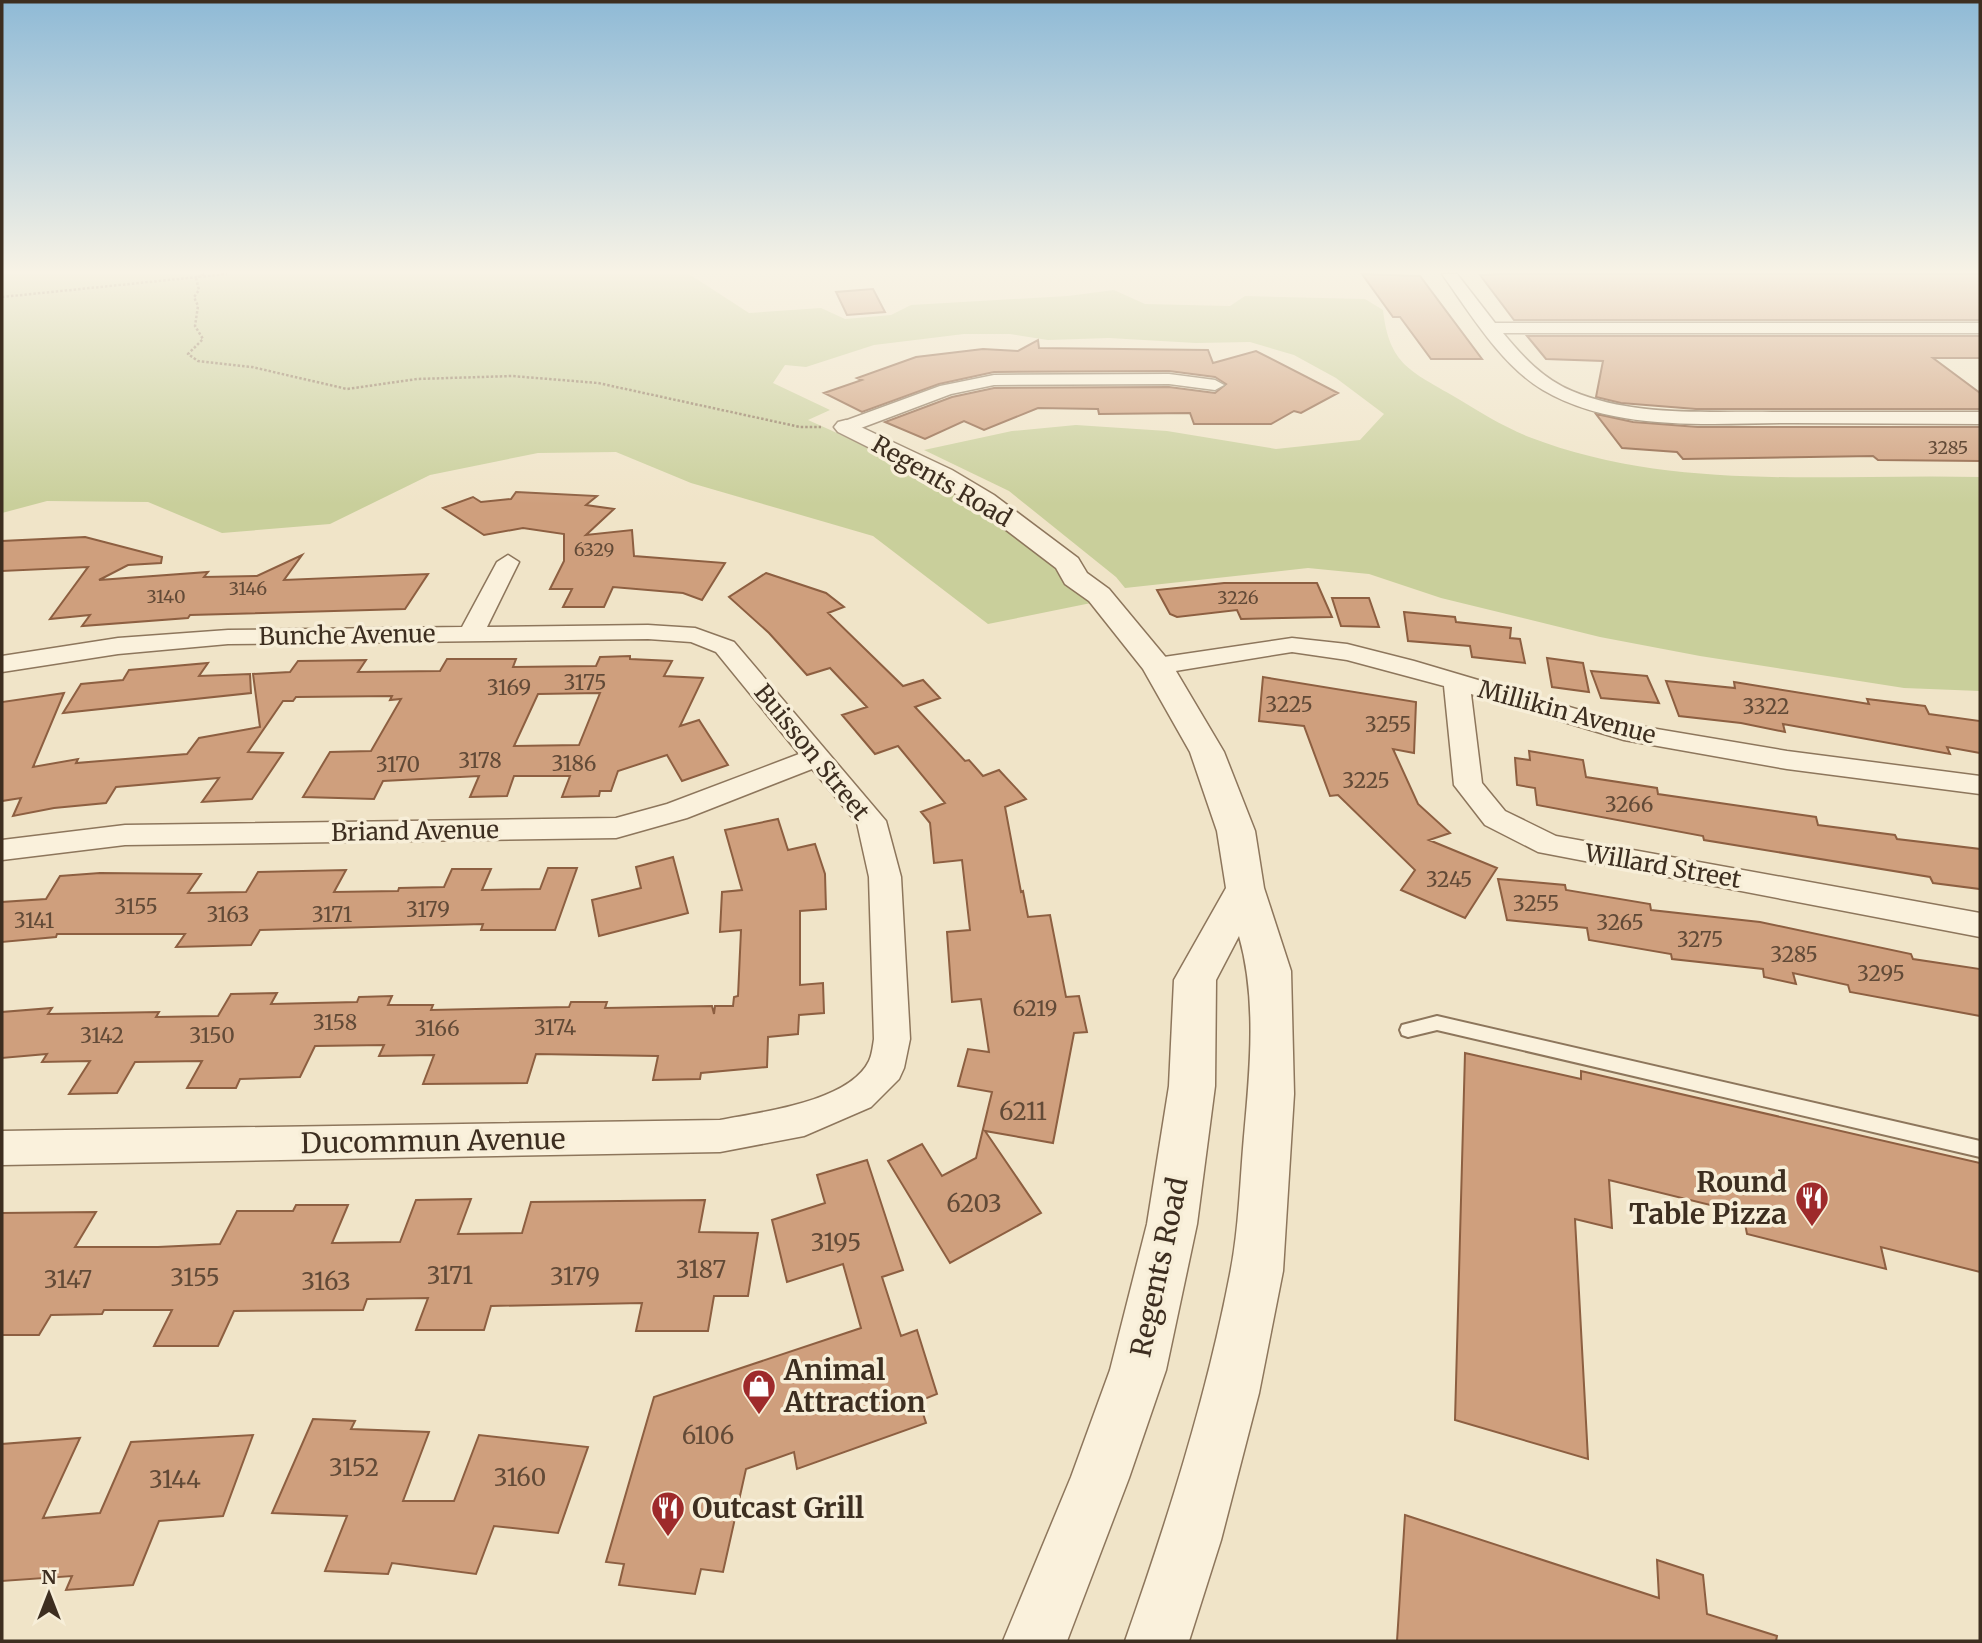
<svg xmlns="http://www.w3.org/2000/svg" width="1982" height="1643" font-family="Merriweather,serif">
	<rect width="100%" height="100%" fill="#f0e4c8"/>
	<path fill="#c9cf9b" d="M2 274H689L749 313 821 308 845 319 891 315 911 305 1068 296 1114 290 1145 304 1230 306 1245 296 1365 299 1383 310C1389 365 1411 371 1455 397 1478 411 1504 427 1529 437 1674 493 1829 473 1980 477V691L1904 688 1700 656 1600 637 1441 598 1369 574 1308 568 1125 588 1116 577 1009 491 924 450 1012 431 1076 425 1167 431 1276 449 1360 440 1384 414 1336 378 1294 355 1250 342 1196 343 1109 338 1048 340 1010 334H964L874 345 806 367 785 365 773 383 830 410 808 420C916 468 1009 517 1091 603L988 624 873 536 691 483 616 452 538 453 430 475 330 524 222 533 148 502 47 501 2 513Z"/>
	<path fill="#cf9f7d" stroke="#8d5f41" stroke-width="2" fill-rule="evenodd" d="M1362 274 1420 276 1482 359H1431L1400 317H1393Z
		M1500 274H1980V320H1514L1480 275Z
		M873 289 885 312 847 315 836 292Z
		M1527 336H1980V358H1933L1980 393V409H1696L1621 403 1596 397 1603 361 1546 359Z
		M1038 340 1039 348 1208 350 1213 363 1256 351 1338 393 1301 413 1294 411 1271 424H1194L1190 413 1099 414 1098 409 1038 408 984 430 964 421 925 439 885 422 952 397 994 388 1169 387 1215 393 1226 384 1215 377 1169 371 994 372 939 384 862 412 824 393 862 380 857 378 916 357 983 349 1018 351Z
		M1596 414 1633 422 1698 427H1980V461L1878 460 1873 456 1683 459 1677 452 1622 448Z
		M516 492 597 496 586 505 614 509 586 535 632 530 634 556 725 563 702 600 683 593 613 587 604 607H563L572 589H550L564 561V534L523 528 484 535 443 508 473 497 481 502 511 499Z
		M85 537 162 557 161 563 128 565 99 580 208 572 204 577 257 576 302 555 284 580 428 574 405 609 190 615 188 618 82 626 90 615 50 619 88 567 2 571V541Z
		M766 573 826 593 844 607 828 613 903 686 923 680 940 698 915 707 965 761 969 760 983 776 999 770 1026 799 1005 807 1021 892 1023 891 1028 917 1050 915 1066 997 1079 996 1087 1032 1074 1033 1053 1143 985 1131 1041 1213 950 1263 888 1161 922 1144 942 1176 976 1158 992 1092 958 1086 968 1049 989 1052 981 999 952 1002 947 932 970 930 962 860 934 863 930 823 921 812 945 803 898 746 875 754 842 715 867 707 830 668 807 675 769 633 729 597Z
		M1224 583H1317L1332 617 1241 619 1237 610 1177 617 1170 614 1157 590Z
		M1332 598H1369L1379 627 1341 626Z
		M1404 612 1455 617 1456 622 1511 628 1510 638 1520 639 1525 663 1472 657 1470 646 1408 641Z
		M630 656V659L672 661 664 676 703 678 680 726 699 720 728 765 682 781 667 755 618 771 611 791H600L599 796 562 797 570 776H514L507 796 470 797 479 776 383 781 374 799 303 797 330 752 371 751 401 699 390 700 392 696 296 697 293 701H283L248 752 283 753 252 799 202 802 219 778 116 787 106 803 54 808 13 816 21 798 2 801V702L64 693 33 767 78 759 76 763 187 754 199 738 260 727 253 674 290 672 298 661 366 660 358 672 440 671 447 659H516L513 667 596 666 600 657ZM600 693 579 745 514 746 538 694Z
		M1547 658 1583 663 1589 692 1552 687Z
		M208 663 199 676 250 674 251 693 63 713 81 684 123 680 129 670Z
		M1591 671 1647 676 1659 703 1601 698Z
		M1263 677 1416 702 1414 753 1393 749 1418 804 1450 833 1429 840 1497 868 1465 918 1401 890 1415 870 1338 795 1330 796 1304 726 1259 721Z
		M1666 681 1735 688 1734 682 1869 704 1867 699 1925 706 1929 714 1980 721V753L1947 747 1950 754 1783 724 1785 732 1741 723 1679 716Z
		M1529 751 1583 760 1586 777 1657 788 1658 794 1816 817 1818 825 1895 835 1897 839 1980 849V889L1933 883 1930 877 1704 840 1703 836 1537 805 1535 788 1517 785 1515 758 1530 760Z
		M778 819 788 850 815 844 825 874 826 909 800 911V985L823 983 824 1013 799 1015 798 1034 768 1037 767 1067 701 1073 700 1079 653 1080 658 1056 536 1054 527 1083 423 1084 434 1055 379 1056 384 1045 315 1046 300 1077 240 1079 236 1088H187L202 1061 135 1062 117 1093 69 1094 90 1061 42 1062 47 1054 2 1058V1012L52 1008 48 1014 159 1012 156 1017 218 1016 231 994 277 993 271 1004 357 1002 359 997 392 996 388 1005H433L431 1010 569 1007 571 1002H607L605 1008 712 1006 714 1014 715 1006H733L734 997 738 996 741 930 720 932 722 892 742 890 725 830Z
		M673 857 688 913 599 936 592 900 641 888 636 867Z
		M548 868H577L555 930H481L483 924 260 930 251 945 176 947 185 934H57L56 937 2 942V902L46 899 60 876 100 873 201 874 188 893 246 892 258 872 346 870 334 892 398 891 399 888 444 887 452 869H491L482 890 540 889Z
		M1498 879 1565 885 1566 890 1650 904 1651 910 1760 922 1911 954 1913 959 1980 969V1016L1850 992 1848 985 1793 973 1796 984 1764 977 1763 969 1672 959 1671 954 1589 940 1587 928 1507 920Z
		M1465 1053 1581 1079V1071L1980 1163V1272L1881 1247 1886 1269 1747 1234 1743 1213 1609 1180 1612 1228 1575 1219 1588 1459 1455 1420Z
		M867 1160 903 1270 882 1277 901 1336 917 1330 937 1394 919 1401 926 1423 797 1469 794 1452 746 1469 723 1572 701 1569 695 1594 619 1585 624 1564 606 1562 654 1397 861 1328 843 1264 787 1282 772 1220 825 1203 817 1175Z
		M471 1199 458 1234 522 1233 531 1202 705 1200 699 1232 758 1233 748 1296H714L708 1331H636L642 1303 491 1306 484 1330H416L428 1298 367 1299 363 1310 234 1311 218 1346H154L172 1310H104L102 1314 51 1315 39 1335H2V1213L96 1212 75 1247H158L220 1244 237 1211H293L296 1205H348L332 1243 400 1242 416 1200Z
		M313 1419 355 1421 351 1429 429 1432 403 1501H454L479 1435 588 1447 558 1533 494 1526 476 1574 392 1563 388 1574 325 1571 347 1516 272 1513Z
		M253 1435 223 1516 159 1521 133 1585 66 1590 72 1576 2 1581V1444L80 1438 43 1518 100 1513 131 1442Z
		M1405 1515 1659 1598 1657 1560 1703 1575 1707 1614 1777 1636 1776 1641H1397Z"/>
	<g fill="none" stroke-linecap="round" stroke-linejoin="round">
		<g stroke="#8d765c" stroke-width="4">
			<path id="service" d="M1437 1016 1980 1141V1157L1437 1030 1408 1037 1402 1035 1400 1030 1402 1025Z"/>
		</g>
		<g stroke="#8d765c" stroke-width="3">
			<path id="minor" d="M1442 274H1457L1495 323H1980V333H1503C1522 356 1543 379 1572 391 1634 417 1706 411 1772 412 1841 412 1911 412 1980 412V424C1918 424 1856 423 1794 423 1713 423 1616 433 1543 390 1501 365 1470 313 1442 274Z
				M1169 374 1215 380 1224 385 1215 390 1169 384 994 385 951 394 853 431 846 433 836 427 839 423 940 386 994 375Z
				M508 555 519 562 487 627 648 625 695 628 734 642 886 821 901 877 910 1039 904 1068 899 1079 871 1107 804 1136 720 1152 2 1165V1131L720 1120C761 1112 849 1102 869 1061 872 1055 873 1045 874 1039L869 877 857 823 812 769 687 818 616 838 125 845 2 860V840L125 825 616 818 667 804 799 754 716 652 691 642 648 639 228 644 118 654 2 672V656L118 638 228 630 462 627 497 562Z
				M1292 638 1347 644 1414 661 1627 724 1787 751 1980 776V794L1787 769 1624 740 1471 694 1482 783 1505 811 1556 836 1980 913V937L1538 852 1485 825 1454 785 1444 686 1347 660 1292 652 1157 674 1148 671 1144 666 1148 661 1157 658Z"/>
		</g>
		<g stroke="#8d765c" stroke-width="3">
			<path id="tertiary" d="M846 420 952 470 994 495 1078 558 1087 573 1109 589 1173 666 1224 752 1255 831 1264 888 1291 971 1294 1094 1283 1271 1259 1393 1221 1540 1189 1641H1125C1167 1521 1206 1399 1230 1274 1239 1229 1240 1181 1244 1136 1250 1071 1257 999 1239 936L1216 980 1215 1086 1197 1224 1166 1370 1129 1478 1067 1641H1003L1071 1477 1110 1370 1147 1224 1169 1086 1174 980 1226 888 1217 831 1190 752 1143 669 1089 601 1065 584 1056 568 976 507 934 480 838 432 834 427 838 422Z"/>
		</g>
		<path stroke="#8d765c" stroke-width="2.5" stroke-dasharray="2.5 2" stroke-linecap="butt" d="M204 274 196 278 199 290 194 297 198 306 195 326 203 339 188 354 198 361 252 367 347 389 417 379 512 376 598 383 800 427H821
			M2 297 227 274"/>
		<use href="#service" fill="#faf1dc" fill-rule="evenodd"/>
		<use href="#minor" fill="#faf1dc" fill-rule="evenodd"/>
		<use href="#tertiary" fill="#faf1dc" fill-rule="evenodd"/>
	</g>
	<linearGradient id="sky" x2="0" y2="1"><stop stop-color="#8fbad6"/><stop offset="0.54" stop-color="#f8f3e6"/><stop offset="1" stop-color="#f8f3e6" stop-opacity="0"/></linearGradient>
	<rect width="1982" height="504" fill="url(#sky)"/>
	<defs>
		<g id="restaurant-pin" transform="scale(1.75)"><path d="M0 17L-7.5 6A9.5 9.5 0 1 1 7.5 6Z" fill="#9e2a2b" stroke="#f7eed8"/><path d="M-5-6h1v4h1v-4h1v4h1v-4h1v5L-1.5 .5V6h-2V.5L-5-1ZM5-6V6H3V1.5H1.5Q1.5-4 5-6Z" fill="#fff"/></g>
		<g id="shop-pin" transform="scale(1.75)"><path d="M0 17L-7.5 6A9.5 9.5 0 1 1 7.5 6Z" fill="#9e2a2b" stroke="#f7eed8"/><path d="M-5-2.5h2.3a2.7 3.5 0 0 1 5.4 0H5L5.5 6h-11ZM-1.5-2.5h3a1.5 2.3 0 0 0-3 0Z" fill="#fff"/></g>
	</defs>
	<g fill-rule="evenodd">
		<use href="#restaurant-pin" x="1812" y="1198"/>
		<use href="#shop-pin" x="759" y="1386"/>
		<use href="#restaurant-pin" x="668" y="1508"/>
	</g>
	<g text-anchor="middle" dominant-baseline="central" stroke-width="7" stroke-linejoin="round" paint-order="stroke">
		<g font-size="18" fill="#624a37">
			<text x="1948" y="447">3285</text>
			<text x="594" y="549">6329</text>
			<text x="248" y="588">3146</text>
			<text x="166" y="596">3140</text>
			<text x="1238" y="597">3226</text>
		</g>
		<g font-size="21" fill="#624a37">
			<text x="585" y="682">3175</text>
			<text x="509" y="687">3169</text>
			<text x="1289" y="704">3225</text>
			<text x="1766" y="706">3322</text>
			<text x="1388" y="724">3255</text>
			<text x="480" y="760">3178</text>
			<text x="574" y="763">3186</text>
			<text x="398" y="764">3170</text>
			<text x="1366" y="780">3225</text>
			<text x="1629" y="804">3266</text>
			<text x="1449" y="879">3245</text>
			<text x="1536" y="903">3255</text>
			<text x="136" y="906">3155</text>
			<text x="428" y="909">3179</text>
			<text x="228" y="914">3163</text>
			<text x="332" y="914">3171</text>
			<text x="34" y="920">3141</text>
			<text x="1620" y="922">3265</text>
			<text x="1700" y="939">3275</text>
			<text x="1794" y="954">3285</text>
			<text x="1881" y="973">3295</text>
			<text x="1035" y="1008">6219</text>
			<text x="335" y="1022">3158</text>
			<text x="555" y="1027">3174</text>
			<text x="437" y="1028">3166</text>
			<text x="102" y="1035">3142</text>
			<text x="212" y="1035">3150</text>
		</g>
		<g font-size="24" fill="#3d2e20" stroke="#f7eed8">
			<text transform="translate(942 481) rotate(30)">Regents Road</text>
			<text transform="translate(347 635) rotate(-1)">Bunche Avenue</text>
			<text transform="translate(1567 712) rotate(15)">Millikin Avenue</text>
			<text transform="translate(812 752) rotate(51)">Buisson Street</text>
			<text transform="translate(415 831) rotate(-1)">Briand Avenue</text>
			<text transform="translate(1663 866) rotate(10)">Willard Street</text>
		</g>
		<g font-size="24" fill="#624a37">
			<text x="1023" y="1111">6211</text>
			<text x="974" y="1203">6203</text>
			<text x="836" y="1242">3195</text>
			<text x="701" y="1269">3187</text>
			<text x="450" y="1275">3171</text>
			<text x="575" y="1276">3179</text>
			<text x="195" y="1277">3155</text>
			<text x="68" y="1279">3147</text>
			<text x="326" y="1281">3163</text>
			<text x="708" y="1435">6106</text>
			<text x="354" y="1467">3152</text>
			<text x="520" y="1477">3160</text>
			<text x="175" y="1479">3144</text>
		</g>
		<g font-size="28" fill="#3d2e20" stroke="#f7eed8">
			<text transform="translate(433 1141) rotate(-1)">Ducommun Avenue</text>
			<text transform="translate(1159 1267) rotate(-78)">Regents Road</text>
		</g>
		<g font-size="28" font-weight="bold" fill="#3d2e20" stroke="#f7eed8" text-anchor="start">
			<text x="1787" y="1182" text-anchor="end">Round<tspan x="1787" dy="32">Table Pizza</tspan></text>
			<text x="784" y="1370">Animal<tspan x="784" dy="32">Attraction</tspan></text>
			<text x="692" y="1508">Outcast Grill</text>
		</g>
	</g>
	<rect width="1982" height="1643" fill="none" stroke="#3d2e20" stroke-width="7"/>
	<g transform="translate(49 1594)" stroke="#f7eed8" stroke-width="5" paint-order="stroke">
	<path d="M0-5L12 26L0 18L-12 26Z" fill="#3d2e20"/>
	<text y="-10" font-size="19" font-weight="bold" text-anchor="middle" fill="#3d2e20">N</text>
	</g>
</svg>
